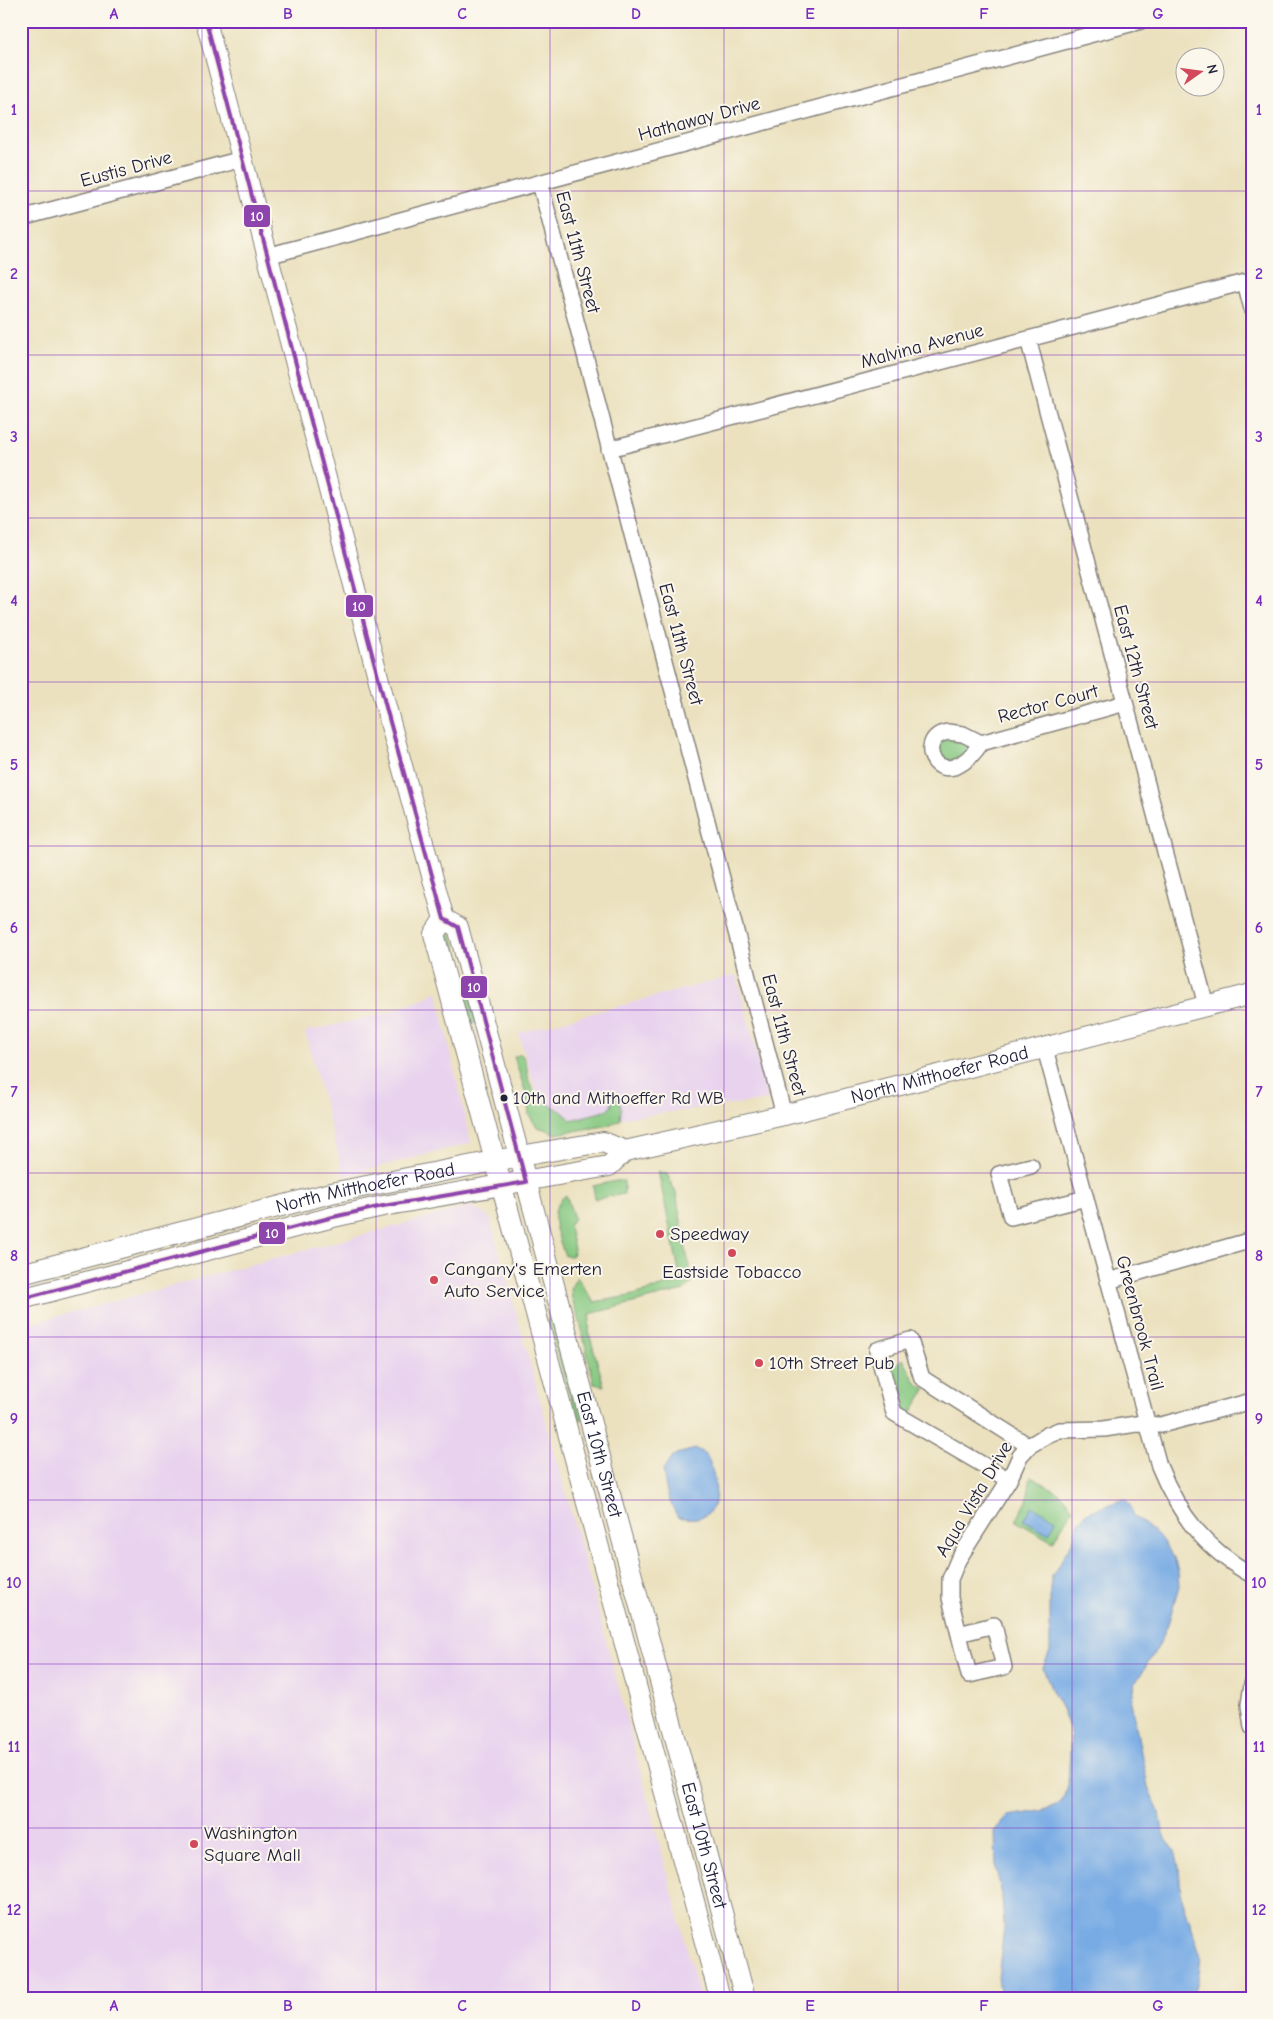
<svg xmlns="http://www.w3.org/2000/svg" width="1273" height="2019" font-family="'Comic Neue',sans-serif">
	<rect width="100%" height="100%" fill="#fbf7ec"/>
	<filter id="ink" filterUnits="userSpaceOnUse"><feTurbulence type="fractalNoise" baseFrequency=".02" numOctaves="2"/><feDisplacementMap in="SourceGraphic" scale="10" xChannelSelector="R" yChannelSelector="G"/><feConvolveMatrix kernelMatrix="1 2 1 2 8 2 1 2 1" color-interpolation-filters="sRGB"/></filter>
	<filter id="wash" filterUnits="userSpaceOnUse"><feTurbulence type="fractalNoise" baseFrequency=".0096" numOctaves="4" result="noise"/><feDisplacementMap in="SourceGraphic" scale="20" xChannelSelector="R" yChannelSelector="G"/><feGaussianBlur stdDeviation="1.12" result="paint"/><feColorMatrix in="noise" values="0 0 0 0 0 0 0 0 0 0 0 0 0 0 0 0 0 1.4 0 .05"/><feComposite in="paint" operator="in"/></filter>
	<g filter="url(#wash)">
		<rect width="100%" height="100%" fill="#ebe1be"/>
		<path fill="#e8d2ee" d="M736 975 769 1100 582 1123 540 1104 518 1033Z
			M437 991 471 1143 344 1176 305 1032 390 1012 426 998Z
			M471 1206 490 1218 594 1595 700 1998H21V1326Z"/>
		<path fill="#86c881" stroke="#54755e" d="M949 737 975 744 966 754 947 762 940 758 936 748 941 739Z
			M451 931 477 1023H472L444 933Z
			M521 1054C530 1064 525 1077 532 1088 544 1108 558 1104 571 1120L605 1111 611 1107 614 1093C621 1101 622 1109 620 1120L611 1125 555 1134 548 1130 537 1127 529 1115 527 1097 514 1057Z
			M658 1171 667 1174 676 1193 692 1283 684 1290 590 1314 589 1333 604 1386 594 1384 580 1322 572 1299 571 1287 577 1277 594 1302 630 1296 681 1281Z
			M616 1181H624V1194L595 1199 593 1186Z
			M566 1195 574 1218 569 1226 574 1249 572 1256H565C558 1235 545 1211 566 1195Z
			M553 1317 583 1419 579 1420 567 1388 547 1320Z
			M903 1359 916 1383 926 1389 910 1415 905 1414 886 1382 890 1368Z
			M1031 1476 1061 1494 1073 1508 1053 1542 1016 1521 1027 1501Z"/>
		<path fill="#78abe4" stroke="#4d6690" d="M696 1449C699 1451 704 1452 706 1455 710 1460 711 1468 713 1473 721 1504 713 1524 678 1517 668 1501 665 1487 663 1469L676 1454Z
			M1124 1499 1129 1503 1134 1516 1158 1535 1174 1557 1178 1572 1179 1587 1168 1624 1158 1647 1136 1682 1131 1702 1148 1787 1159 1812 1162 1832 1175 1851 1179 1867 1181 1895 1201 1956 1199 1974 1192 1998H1001L998 1978 1004 1927 1002 1895 996 1869 995 1830 1008 1816 1041 1811 1061 1803 1068 1786 1071 1733 1062 1709 1052 1691 1043 1668 1050 1651V1588L1052 1576 1072 1542 1077 1526 1086 1513Z
			M1032 1506 1056 1519 1049 1534 1024 1520Z"/>
	</g>
	<g filter="url(#ink)">
		<g fill="none" stroke-linecap="round" stroke-linejoin="round">
			<g stroke="#86827c" stroke-width="18">
				<path id="minor" d="M540 183 784 1115
					M21 218 242 159
					M267 256 1141 21
					M1028 339 1206 1005
					M609 449 1245 282 1252 309
					M948 732 963 734 981 743C941 802 910 738 948 732Z
					M981 743 1125 703
					M1045 1049 1159 1466C1179 1515 1205 1549 1252 1575
					M1031 1166 999 1174 1011 1217 1086 1198
					M1108 1281 1252 1240
					M1009 1480 894 1413 877 1350 910 1340 922 1378 1029 1446
					M959 1634 994 1625 1004 1667 969 1675 950 1598V1579L958 1560 1009 1480 1020 1456 1029 1446 1047 1435 1059 1430 1104 1429 1136 1424 1161 1425 1252 1401
					M1252 1684 1249 1705 1252 1727"/>
			</g>
			<g stroke="#86827c" stroke-width="22">
				<g id="secondary">
					<path id="s1" d="M206 21 387 711 444 919 458 927 745 1998"/>
					<path d="M444 919 434 934 720 1998"/>
					<path id="s2" d="M21 1274 331 1193 520 1156 603 1142 625 1151"/>
					<path id="s3" d="M21 1299 333 1217 383 1206 609 1166 625 1151 784 1115 1252 994"/>
				</g>
			</g>
			<use href="#minor" stroke="#fff" stroke-width="15"/>
			<use href="#secondary" stroke="#fff" stroke-width="20"/>
			<g stroke="#fbf7ec" stroke-width="8">
				<path id="bus-1" d="M206 21 387 711 444 919 458 927 526 1182
					M21 1299 333 1217 383 1206 526 1182"/>
			</g>
			<use href="#bus-1" stroke="#8e44ad" stroke-width="4"/>
		</g>
	</g>
	<path fill="none" stroke="#7b2cbf" stroke-width="1" stroke-opacity="0.55" d="M202 21V1998M376 21V1998M550 21V1998M724 21V1998M898 21V1998M1072 21V1998M21 191H1252M21 355H1252M21 518H1252M21 682H1252M21 846H1252M21 1010H1252M21 1173H1252M21 1337H1252M21 1500H1252M21 1664H1252M21 1828H1252"/>
	<circle fill="#22223b" stroke="#fbf7ec" stroke-width="2" cx="504" cy="1098" r="4.5"/>
	<g fill="#d1495b" stroke="#fbf7ec" stroke-width="2">
		<circle cx="660" cy="1234" r="5"/>
		<circle cx="732" cy="1253" r="5"/>
		<circle cx="434" cy="1280" r="5"/>
		<circle cx="759" cy="1363" r="5"/>
		<circle cx="194" cy="1844" r="5"/>
	</g>
	<g text-anchor="middle" dominant-baseline="central" stroke-width="4" stroke-linejoin="round" paint-order="stroke">
		<g font-size="18" fill="#22223b" stroke="#fbf7ec" text-anchor="start">
			<text x="513" y="1098">10th and Mithoeffer Rd WB</text>
		</g>
		<g font-size="19" fill="#22223b" stroke="#fbf7ec">
			<text transform="translate(699 119) rotate(-15)">Hathaway Drive</text>
			<text transform="translate(126 169) rotate(-15)">Eustis Drive</text>
			<text transform="translate(578 252) rotate(75)">East 11th Street</text>
			<text transform="translate(922 346) rotate(-15)">Malvina Avenue</text>
			<text transform="translate(681 644) rotate(75)">East 11th Street</text>
			<text transform="translate(1136 667) rotate(75)">East 12th Street</text>
			<text transform="translate(1048 704) rotate(-15)">Rector Court</text>
			<text transform="translate(784 1035) rotate(75)">East 11th Street</text>
			<text stroke="none"><textPath href="#s3" startOffset="949">North Mitthoefer Road</textPath></text>
			<text stroke="none"><textPath href="#s2" startOffset="355">North Mitthoefer Road</textPath></text>
			<text transform="translate(1140 1323) rotate(75)">Greenbrook Trail</text>
			<text stroke="none"><textPath href="#s1" startOffset="1491">East 10th Street</textPath></text>
			<text transform="translate(974 1499) rotate(-59)">Aqua Vista Drive</text>
			<text stroke="none"><textPath href="#s1" startOffset="1896">East 10th Street</textPath></text>
		</g>
		<g font-size="19" fill="#22223b" stroke="#fbf7ec" text-anchor="start">
			<text x="670" y="1234">Speedway</text>
			<text x="444" y="1269">Cangany's Emerten<tspan x="444" dy="22">Auto Service</tspan></text>
			<text x="732" y="1272" text-anchor="middle">Eastside Tobacco</text>
			<text x="769" y="1363">10th Street Pub</text>
			<text x="204" y="1833">Washington<tspan x="204" dy="22">Square Mall</tspan></text>
		</g>
	</g>
	<g stroke="#fbf7ec" stroke-width="2">
		<rect x="243" y="204" width="28" height="24" rx="5" fill="#8e44ad"/>
		<rect x="345" y="594" width="29" height="24" rx="5" fill="#8e44ad"/>
		<rect x="460" y="975" width="28" height="24" rx="5" fill="#8e44ad"/>
		<rect x="258" y="1221" width="28" height="24" rx="5" fill="#8e44ad"/>
	</g>
	<g font-size="14" text-anchor="middle" font-weight="bold" fill="#fff">
		<text x="257" y="221">10</text>
		<text x="359" y="611">10</text>
		<text x="474" y="992">10</text>
		<text x="272" y="1238">10</text>
	</g>
	<rect width="1273" height="2019" fill="none" stroke="#fbf7ec" stroke-width="55"/>
	<g transform="translate(1200 72) rotate(76)"><circle r="24" fill="#fbf7ec" stroke="#a4a2a5"/>
	<path d="M0-4L9 19L0 12L-9 19Z" fill="#d1495b"/>
	<text y="-8" font-size="14" font-weight="bold" text-anchor="middle" fill="#22223b">N</text>
	</g>
	<rect x="28" y="28" width="1218" height="1964" fill="none" stroke="#7b2cbf" stroke-width="2"/>
	<g font-size="16" text-anchor="middle" font-weight="bold" fill="#7b2cbf">
		<text x="114" y="19">A</text>
		<text x="288" y="19">B</text>
		<text x="462" y="19">C</text>
		<text x="636" y="19">D</text>
		<text x="810" y="19">E</text>
		<text x="984" y="19">F</text>
		<text x="1158" y="19">G</text>
		<text x="14" y="115">1</text>
		<text x="1259" y="115">1</text>
		<text x="14" y="279">2</text>
		<text x="1259" y="279">2</text>
		<text x="14" y="442">3</text>
		<text x="1259" y="442">3</text>
		<text x="14" y="606">4</text>
		<text x="1259" y="606">4</text>
		<text x="14" y="770">5</text>
		<text x="1259" y="770">5</text>
		<text x="14" y="933">6</text>
		<text x="1259" y="933">6</text>
		<text x="14" y="1097">7</text>
		<text x="1259" y="1097">7</text>
		<text x="14" y="1261">8</text>
		<text x="1259" y="1261">8</text>
		<text x="14" y="1424">9</text>
		<text x="1259" y="1424">9</text>
		<text x="14" y="1588">10</text>
		<text x="1259" y="1588">10</text>
		<text x="14" y="1752">11</text>
		<text x="1259" y="1752">11</text>
		<text x="14" y="1915">12</text>
		<text x="1259" y="1915">12</text>
		<text x="114" y="2011">A</text>
		<text x="288" y="2011">B</text>
		<text x="462" y="2011">C</text>
		<text x="636" y="2011">D</text>
		<text x="810" y="2011">E</text>
		<text x="984" y="2011">F</text>
		<text x="1158" y="2011">G</text>
	</g>
</svg>
